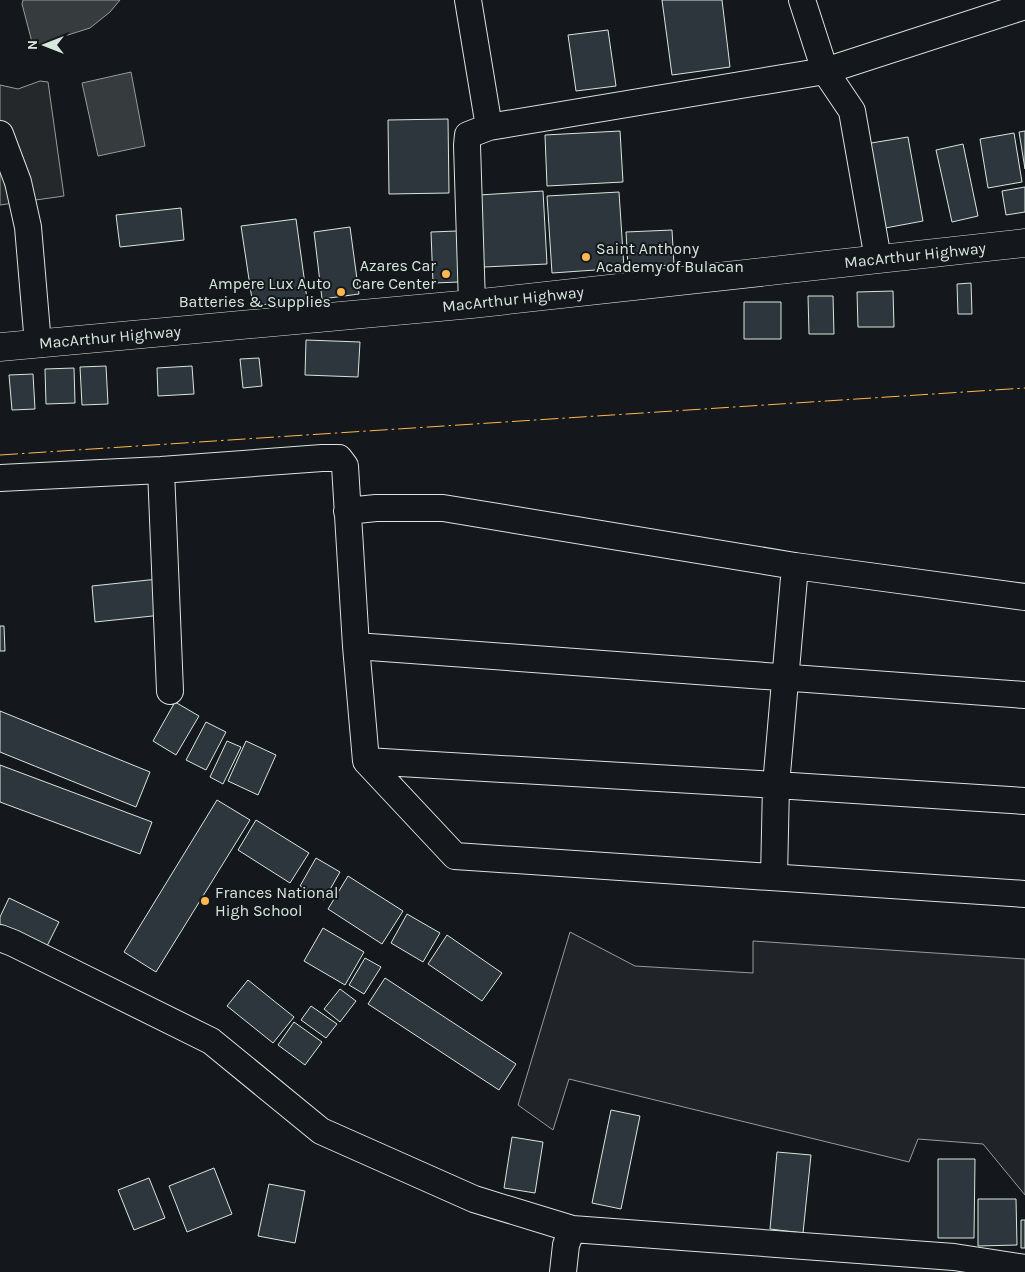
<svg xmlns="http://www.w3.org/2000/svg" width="1025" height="1272" font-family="Karla,sans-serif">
	<rect width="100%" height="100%" fill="#14181c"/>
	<path fill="#202428" stroke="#939e99" d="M570 932 635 966 753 973V941L1025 959V1195L983 1144 918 1139 909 1162 569 1079 553 1130 518 1105Z"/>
	<path fill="#24282b" stroke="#939e99" d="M40 81 48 82 64 196 0 205V85L18 89Z"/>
	<path fill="#363b3e" stroke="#939e99" d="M23 0H120L110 12 90 28 33 46 22 4Z
		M131 72 145 146 98 156 82 83Z"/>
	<path fill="#2c363c" stroke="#d8e6dc" d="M662 0H722L730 67 672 75Z
		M608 30 616 86 576 91 568 35Z
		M448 119 449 193 389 194 388 120Z
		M620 131 623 182 547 186 545 135Z
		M1025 131V169L1019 132Z
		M1014 133 1022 182 988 188 980 139Z
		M908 137 923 221 880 229 865 144Z
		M963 144 978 216 952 222 936 150Z
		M1025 187V212L1006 215 1002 191Z
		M543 191 547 264 484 267 479 195Z
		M619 192 624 268 552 273 547 196Z
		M181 208 184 240 120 247 116 215Z
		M296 219 307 299 253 306 241 226Z
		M350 227 359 294 322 299 314 232Z
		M672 230 674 265 628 267 626 232Z
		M457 231 459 282 433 283 431 232Z
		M971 283 972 314H958L957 284Z
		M893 291 894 327H858L857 292Z
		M808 296H833L834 334H809Z
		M744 302H781V339H744Z
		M306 340 360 342 358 377 305 375Z
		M259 358 262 386 243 388 240 359Z
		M106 366 108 404 82 405 80 367Z
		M192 366 194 394 158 396 157 368Z
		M74 368 75 403 46 404 45 369Z
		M33 374 35 409 12 410 9 375Z
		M158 579 162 615 95 622 92 586Z
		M0 626H4L5 651H0Z
		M175 702 199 716 176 755 153 741Z
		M0 711 150 772 136 807 0 752Z
		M206 722 226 732 206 770 186 760Z
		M227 741 241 747 223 784 210 777Z
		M246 741 276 755 258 795 228 781Z
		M0 765 152 822 140 854 0 802Z
		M217 800 250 820 156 972 124 952Z
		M256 820 309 853 290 883 238 850Z
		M316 858 340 872 324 900 300 886Z
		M348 876 403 911 382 944 328 909Z
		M9 898 59 922 46 948 0 927V917Z
		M407 914 440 933 423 962 391 943Z
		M323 928 364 952 345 985 304 961Z
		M447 935 502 973 482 1001 428 964Z
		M365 958 381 967 364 994 349 985Z
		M385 978 516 1064 499 1090 368 1004Z
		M248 980 294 1017 273 1043 227 1006Z
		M340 989 356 1001 340 1022 324 1009Z
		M311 1006 337 1024 326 1038 301 1020Z
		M294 1022 322 1042 305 1065 278 1045Z
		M611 1110 640 1116 621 1209 592 1203Z
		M512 1137 543 1142 535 1193 504 1188Z
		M777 1152 811 1155 803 1233 770 1229Z
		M938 1159H975L974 1238H938Z
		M214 1168 232 1214 187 1232 169 1186Z
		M149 1178 165 1218 134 1230 118 1190Z
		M269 1184 305 1191 295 1243 258 1236Z
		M978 1199H1016L1017 1245 978 1246Z
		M1021 1220H1025V1248H1021Z"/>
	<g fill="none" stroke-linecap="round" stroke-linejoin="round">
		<g stroke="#d8e6dc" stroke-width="28">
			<path id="minor" d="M468 0 489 127
				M802 0 825 71 852 111 878 259
				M0 134 18 182 28 227 38 344
				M472 304 467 145 468 135 489 127 825 71 1025 6
				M161 470 170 691
				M0 478 161 470 322 458H339L345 466 356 646 366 761 455 856 1025 894
				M347 511 376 508H443L795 566 1025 597
				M356 646 1025 695
				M366 761 776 785 1025 801
				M774 877 776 785 795 566
				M0 938 13 943 211 1041 321 1131 474 1199 572 1229 954 1257 1025 1268
				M563 1272 566 1245 572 1229"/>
		</g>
		<g stroke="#d8e6dc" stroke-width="29">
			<path id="highway" d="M0 347 472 304 1025 243"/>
		</g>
		<use href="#minor" stroke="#14181c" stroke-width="26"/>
		<use href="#highway" stroke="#14181c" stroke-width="28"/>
		<path stroke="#ffb74d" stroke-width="1" stroke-dasharray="18 4 2.5 4" stroke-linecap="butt" d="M0 455 1025 388"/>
	</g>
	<g fill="#ffb74d" stroke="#14181c" stroke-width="2">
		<circle cx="586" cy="257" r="5"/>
		<circle cx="446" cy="274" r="5"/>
		<circle cx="341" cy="292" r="5"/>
		<circle cx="205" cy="901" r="5"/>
	</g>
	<g text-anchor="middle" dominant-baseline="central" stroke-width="4" stroke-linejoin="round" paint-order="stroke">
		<g font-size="16" fill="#d8e6dc" stroke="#14181c" text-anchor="start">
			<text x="596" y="248">Saint Anthony<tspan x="596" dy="18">Academy of Bulacan</tspan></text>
			<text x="436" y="265" text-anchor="end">Azares Car<tspan x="436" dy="18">Care Center</tspan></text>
			<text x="331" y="283" text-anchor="end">Ampere Lux Auto<tspan x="331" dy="18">Batteries &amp; Supplies</tspan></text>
			<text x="215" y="892">Frances National<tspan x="215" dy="18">High School</tspan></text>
		</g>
		<g font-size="16" fill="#d8e6dc" stroke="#14181c">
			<text transform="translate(915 255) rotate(-6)">MacArthur Highway</text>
			<text transform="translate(513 299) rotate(-6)">MacArthur Highway</text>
			<text transform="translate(110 337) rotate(-5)">MacArthur Highway</text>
		</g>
	</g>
	<g transform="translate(45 45) rotate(270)" stroke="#14181c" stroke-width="4" paint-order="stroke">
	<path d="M0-4L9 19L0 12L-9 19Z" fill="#d8e6dc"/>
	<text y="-8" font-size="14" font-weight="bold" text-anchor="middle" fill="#d8e6dc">N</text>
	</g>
</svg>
